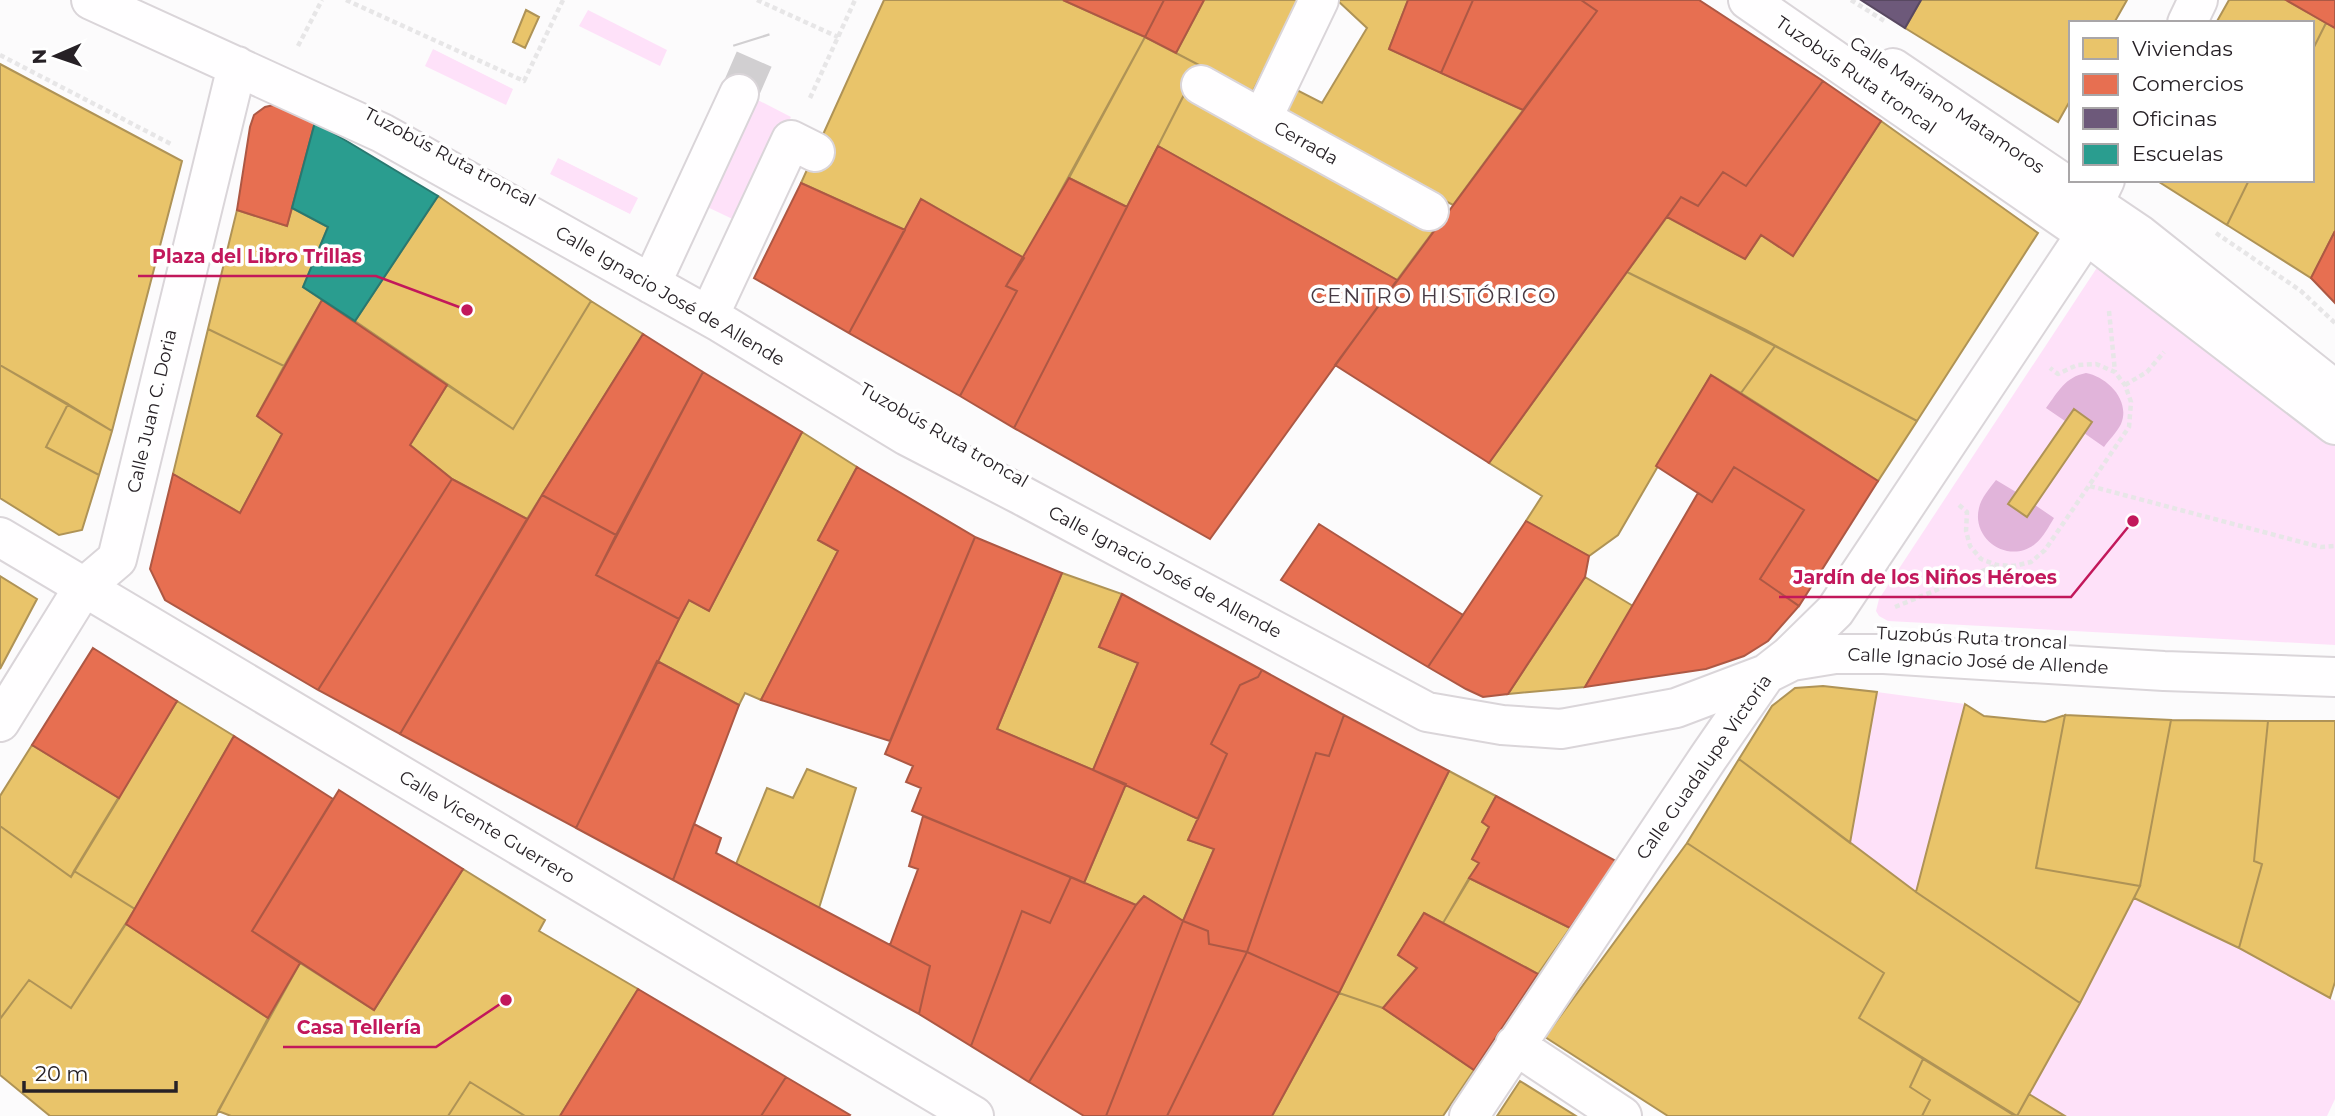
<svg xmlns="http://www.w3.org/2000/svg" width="2335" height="1116" font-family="Montserrat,sans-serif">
	<rect width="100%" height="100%" fill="#fcfbfc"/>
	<path fill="#fee1f9" d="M588 10 667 50 660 66 579 26Z
		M433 49 513 89 506 105 425 66Z
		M754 98 791 117 741 223 703 205Z
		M558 158 638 198 630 214 550 174Z
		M2102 260 2335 443V645L1888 621 1879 616 1876 611 1879 599Z
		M1877 692 1965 704 1916 892 1850 843Z
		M2134 898 2239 948 2335 1001V1099L2327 1116H2065L2029 1095Z"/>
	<path fill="#e1b4da" d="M2086 373C2107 377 2131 400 2121 424 2117 432 2109 440 2104 447L2084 433 2092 422 2074 409 2065 421 2046 408C2058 392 2065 377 2086 373Z
		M1996 480 2016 492 2009 504 2035 505 2054 518C2049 526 2043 538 2035 544 2009 565 1971 539 1979 508 1981 498 1990 488 1996 480Z"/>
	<path fill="#e9c46a" stroke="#af9356" stroke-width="2" d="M884 0H1063L1145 37 1024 258 921 199 905 230 801 183Z
		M1204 0H1299L1252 93 1176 53Z
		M1337 0H1408L1389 49 1523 110 1453 205 1281 115 1295 89 1322 103 1367 28Z
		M1921 0H2127L2114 23H2071V99L2058 122 1905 28Z
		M2229 0H2286L2326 23 2312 51V23H2216Z
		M526 10 539 17 525 48 513 42Z
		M2326 23 2335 28V231L2311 278 2227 225 2249 180H2312V51Z
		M1145 37 1199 65 1127 207 1069 178Z
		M0 64 182 161 112 431 0 365Z
		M1185 93 1435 229 1397 280 1158 146Z
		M1881 121 2038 233 1917 421 1746 330 1627 272 1667 217 1745 259 1761 235 1793 256Z
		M2156 180H2249L2227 225Z
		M438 196 591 301 513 429 355 321Z
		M292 208 328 227 303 287 322 300 284 366 208 329 237 210 287 226Z
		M1627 272 1775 346 1741 393 1711 375 1618 535 1589 556 1526 521 1542 496 1489 463Z
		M591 301 643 334 527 519 452 479 410 445 447 385 513 429Z
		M208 329 284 366 257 416 282 434 240 513 173 474Z
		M1775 346 1917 421 1878 481 1741 393Z
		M0 365 68 404 46 447 99 475 82 530 59 535 0 498Z
		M68 404 112 431 99 475 46 447Z
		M2074 409 2092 422 2027 517 2008 504Z
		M802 432 857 467 818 540 838 551 761 700 745 693 739 705 657 661 689 600 709 611Z
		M1062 573 1122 594 1099 647 1138 663 1093 770 997 729Z
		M0 576 37 599 0 669Z
		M1585 577 1633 606 1585 687 1508 694Z
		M1823 686 1877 692 1850 843 1739 759 1772 706 1795 688Z
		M177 701 234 736 135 909 74 871Z
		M1965 704 1984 716 2045 722 2065 715 2036 868 2140 886 2080 1003 1916 892Z
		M2065 715 2171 720 2140 886 2036 868Z
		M2171 720 2268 721 2254 861 2262 864 2239 948 2134 898 2140 886Z
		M2268 721H2335V982L2330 998 2239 948 2262 864 2254 861Z
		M32 745 119 798 71 877 0 826V796Z
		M1739 759 1916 892 2080 1003 2017 1116 1859 1018 1884 973 1687 843Z
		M807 769 856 788 819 908 736 864 767 788 793 798Z
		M1449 771 1496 796 1482 822 1489 827 1472 859 1479 863 1443 923 1424 913 1398 955 1417 968 1383 1008 1339 993Z
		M1126 784 1198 819 1188 840 1214 849 1183 921 1144 896 1136 905 1084 883Z
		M0 826 71 877 74 871 135 909 71 1008 29 980 0 1019Z
		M1687 843 1884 973 1859 1018 1923 1059 1910 1087 1930 1100 1922 1116H1668L1545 1037Z
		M463 869 545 920 539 931 638 989 560 1116H525L470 1082 448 1116H231L218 1111 300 963 374 1010Z
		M1469 878 1570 928 1538 974 1443 923Z
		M126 924 268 1018 216 1116H50L0 1075V1019L29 980 71 1008Z
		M1339 993 1383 1008 1474 1070 1443 1116H1272Z
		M1923 1059 2015 1116H1922L1930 1100 1910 1087Z
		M1520 1081 1576 1116H1497Z
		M470 1082 525 1116H448Z
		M2029 1094 2065 1116H2017Z"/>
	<path fill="#e76f51" stroke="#ad5844" stroke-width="2" d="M1063 0H1164L1145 37Z
		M1164 0H1204L1176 53 1145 37Z
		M1408 0H1473L1441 73 1389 49Z
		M1473 0H1581L1597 11 1523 110 1441 73Z
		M1581 0H1699L1823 81 1746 186 1723 172 1698 206 1681 197 1489 463 1335 365 1597 11Z
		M2286 0H2335V28L2326 23Z
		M1823 81 1881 121 1793 256 1761 235 1745 259 1667 217 1681 197 1698 206 1723 172 1746 186Z
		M278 104 315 122 287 226 237 210 250 127 254 115 265 107Z
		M1158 146 1397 280 1210 539 1014 428Z
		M1069 178 1127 207 1014 428 960 396 1017 291 1006 286Z
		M801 183 905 230 849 333 754 278Z
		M921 199 1024 258 1006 286 1017 291 960 396 849 333Z
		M2335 231V303L2311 278Z
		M322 300 447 385 410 445 452 479 318 690 165 600 150 569 173 474 240 513 282 434 257 416Z
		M643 334 703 372 616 535 542 495Z
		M703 372 802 432 709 611 689 600 679 619 596 575Z
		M1711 375 1878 481 1799 606 1760 579 1804 510 1734 467 1712 502 1656 466Z
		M857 467 975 537 890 741 761 700 838 551 818 540Z
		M1734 467 1804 510 1760 579 1799 606 1768 641 1744 656 1706 669 1585 687 1698 493 1712 502Z
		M452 479 527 519 400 734 318 690Z
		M542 495 616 535 596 575 679 619 576 828 400 734Z
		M1526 521 1589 556 1585 577 1508 694 1483 697 1466 689 1428 667Z
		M1319 524 1463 615 1428 667 1281 580Z
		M975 537 1062 573 997 729 1126 784 1084 883 912 811 921 788 906 782 913 766 885 754Z
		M1122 594 1262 670 1258 677 1240 685 1211 744 1227 754 1198 819 1093 770 1138 663 1099 647Z
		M93 648 177 701 119 798 32 745Z
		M657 661 739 705 673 880 576 828Z
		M1262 670 1344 715 1329 756 1316 753 1247 952 1209 944 1208 931 1183 921 1214 849 1188 840 1227 754 1211 744 1240 685 1258 677Z
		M1344 715 1449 771 1339 993 1247 952 1316 753 1329 756Z
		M234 736 333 799 252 931 300 963 268 1018 126 924Z
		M339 790 463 869 374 1010 252 931Z
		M1496 796 1616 861 1570 928 1469 878 1479 863 1472 859 1489 827 1482 822Z
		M923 816 1071 877 1050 923 1022 911 971 1046 919 1014 930 966 890 945 918 869 909 866Z
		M694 824 721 838 716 853 930 966 919 1014 673 880Z
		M1071 877 1136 905 1029 1082 971 1046 1022 911 1050 923Z
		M1144 896 1183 921 1106 1116H1084L1029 1082 1136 905Z
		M1424 913 1538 974 1474 1070 1383 1008 1417 968 1398 955Z
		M1183 921 1208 931 1209 944 1247 952 1167 1116H1106Z
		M1247 952 1339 993 1272 1116H1167Z
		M638 989 786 1077 761 1116H560Z
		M786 1077 850 1115 849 1116H761Z"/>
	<path fill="#6d597a" stroke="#584861" stroke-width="2" d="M1861 0H1921L1905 28Z"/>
	<path fill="#2a9d8f" stroke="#297870" stroke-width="2" d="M315 122 438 196 355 321 303 287 328 227 292 208Z"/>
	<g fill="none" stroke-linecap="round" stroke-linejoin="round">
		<path stroke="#d1cfd1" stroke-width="38" stroke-dasharray="38 19" stroke-linecap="butt" d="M739 94 756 55 751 39"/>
		<g stroke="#dad5d9" stroke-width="42">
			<path id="minor" d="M91 0 382 133 721 323 907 436 1021 495 1427 712 1502 725 1561 729 1676 708 1766 674 1792 661 1835 654H1884L2164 671 2335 677
				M1319 0 1262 119 1429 211
				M1748 0 2086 234 2335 425
				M2187 23 2198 0
				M1893 68 2140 235 2335 390
				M1201 85 1262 119
				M651 284 739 94
				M709 316 791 140 815 152
				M0 537 974 1116
				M0 722 83 588 117 559 237 66
				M1515 1045 1622 1116
				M1469 1116 1708 758 1766 674 1789 656 1835 611 2086 234 2094 203 2105 180"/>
		</g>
		<path stroke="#e7e6e7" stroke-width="4.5" stroke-dasharray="5 3.5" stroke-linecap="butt" d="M346 0 524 81 563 0
			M757 0 838 37
			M1851 0 1886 22
			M298 46 322 0
			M0 55 171 144
			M810 98 855 0
			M2216 233 2301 291 2335 323
			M2109 311 2115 372
			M2125 385 2147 372 2164 352
			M2090 486 2305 543 2321 547 2335 546
			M1959 505 1967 512 1966 531 1970 546 1981 559 1997 565 2014 566 2031 562 2045 550 2129 427 2131 402 2125 385 2115 372 2096 364 2077 365 2058 374 2050 368
			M1895 607 1997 565"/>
		<use href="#minor" stroke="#fffeff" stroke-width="38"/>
	</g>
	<g text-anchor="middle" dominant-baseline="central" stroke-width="7" stroke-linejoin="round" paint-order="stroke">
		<g font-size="18" fill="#272126" stroke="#fff">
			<text transform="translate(1856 75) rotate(35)">Tuzobús Ruta troncal</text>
			<text transform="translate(1947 105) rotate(34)">Calle Mariano Matamoros</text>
			<text transform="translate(1306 143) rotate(29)">Cerrada</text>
			<text transform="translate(450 157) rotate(28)">Tuzobús Ruta troncal</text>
			<text transform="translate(670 296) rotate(30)">Calle Ignacio José de Allende</text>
			<text transform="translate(152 411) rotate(-77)">Calle Juan C. Doria</text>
			<text transform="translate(944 435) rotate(30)">Tuzobús Ruta troncal</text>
			<text transform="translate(1165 572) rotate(28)">Calle Ignacio José de Allende</text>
			<text transform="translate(1972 638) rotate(3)">Tuzobús Ruta troncal</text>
			<text transform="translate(1978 661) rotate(3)">Calle Ignacio José de Allende</text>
			<text transform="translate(1704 767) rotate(-55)">Calle Guadalupe Victoria</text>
			<text transform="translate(487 827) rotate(31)">Calle Vicente Guerrero</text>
		</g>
		<g font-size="21" letter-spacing="2" fill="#463a44" stroke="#fff">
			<text x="1434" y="295">CENTRO HISTÓRICO</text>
		</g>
	</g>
	<path fill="none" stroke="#c2185b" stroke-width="2.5" d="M467 310L376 276H138M2133 521L2071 597H1779M506 1000L436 1047H283"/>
	<g fill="#c2185b" stroke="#fff" stroke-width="2.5">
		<circle cx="467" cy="310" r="7"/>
		<circle cx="2133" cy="521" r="7"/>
		<circle cx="506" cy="1000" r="7"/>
	</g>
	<g font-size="19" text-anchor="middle" font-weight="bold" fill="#c2185b" stroke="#fff" stroke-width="7" stroke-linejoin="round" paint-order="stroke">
		<text x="257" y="263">Plaza del Libro Trillas</text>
		<text x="1925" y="584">Jardín de los Niños Héroes</text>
		<text x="359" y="1034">Casa Tellería</text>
	</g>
	<rect x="2069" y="21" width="245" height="161" fill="#ffffff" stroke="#a9a6a8" stroke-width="2"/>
	<rect x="2083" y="38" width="35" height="21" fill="#e9c46a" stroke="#a9a6a8" stroke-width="2"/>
	<text x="2132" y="56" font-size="21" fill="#272126">Viviendas</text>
	<rect x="2083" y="74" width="35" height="21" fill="#e76f51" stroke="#a9a6a8" stroke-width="2"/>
	<text x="2132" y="91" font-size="21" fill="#272126">Comercios</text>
	<rect x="2083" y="108" width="35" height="21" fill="#6d597a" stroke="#a9a6a8" stroke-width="2"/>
	<text x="2132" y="126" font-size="21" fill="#272126">Oficinas</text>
	<rect x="2083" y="144" width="35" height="21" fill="#2a9d8f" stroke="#a9a6a8" stroke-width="2"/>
	<text x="2132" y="161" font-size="21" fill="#272126">Escuelas</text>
	<g transform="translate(56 56) rotate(268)" stroke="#ffffff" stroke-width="5" paint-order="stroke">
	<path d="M0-5L12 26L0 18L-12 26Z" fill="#272126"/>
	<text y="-10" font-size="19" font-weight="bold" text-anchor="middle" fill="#272126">N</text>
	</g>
	<path d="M24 1081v10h152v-10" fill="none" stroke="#272126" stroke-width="3.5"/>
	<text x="35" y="1081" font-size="21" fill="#272126" stroke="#ffffff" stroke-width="5" paint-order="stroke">20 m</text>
</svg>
